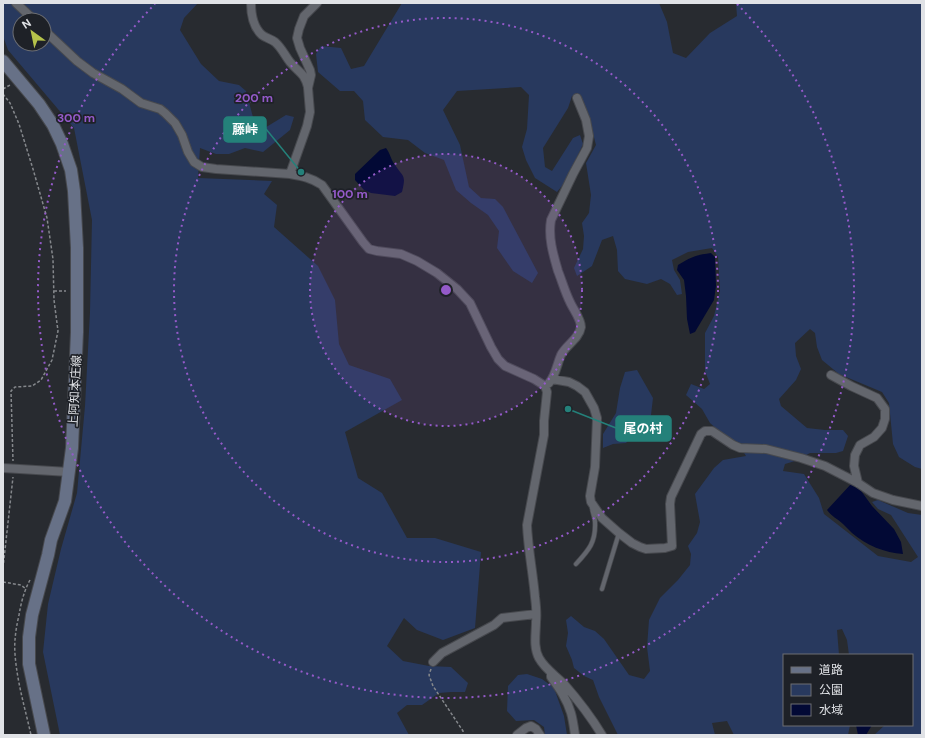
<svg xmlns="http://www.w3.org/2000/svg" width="925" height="738" font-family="'DM Sans','Noto Sans JP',sans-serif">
	<rect width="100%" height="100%" fill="#282b30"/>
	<path fill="#28395e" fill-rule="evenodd" d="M3 3H198L184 18 180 30 201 64 219 81 239 85 246 91 254 121 263 129 286 115 294 117 290 130 263 152 245 148 229 154H216L200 148 198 178 272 181 264 194 277 205 274 227 318 266 335 300 339 344 349 365 390 379 402 400 345 432 358 478 382 493 407 538H435L481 552 475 628 443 640 417 630 404 618 387 646 403 661 429 666 451 667 468 683 465 692H451L439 693 422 705H407L397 713 409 735H60L43 652 48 604 61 549 77 493 85 406 90 312 92 220 74 128 8 50 3 36ZM20 20H44V44H20Z
		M402 3H659L667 22 673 53 686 58 710 33 737 16 736 3H922V469L915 467 899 457 893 444 889 403 882 392 839 374 822 360 817 347 815 333 810 329 795 343 796 356 801 369 796 380 779 399 781 406 807 428 825 430H843L848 436 843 451 836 453H810L795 461 785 464 783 471 804 474 819 498 824 514 878 556 911 562 918 557 891 515 878 509 872 502 878 500 908 513 922 515V735H874L885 725H912V655H849L847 640 842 629 837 630 839 655H784V725H850L848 735H734L727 721 712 723 715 735H618L599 697 593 680 584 676 574 668 572 660 566 646 568 633 566 620 571 616 584 627 595 631 604 639 629 675 644 679 650 671 647 647 649 620 660 598 678 580 690 565 691 554 688 546 697 533 700 522 695 494 714 468 723 460 746 456 740 446 728 439 710 423 702 409 686 395 691 384 704 389 710 384 705 371V333L714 316 720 291 718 257 712 248 688 252 672 260 674 270 680 280 682 294 677 295 670 284 661 279 647 284 625 279 618 271 617 250 613 236 602 240 592 266 577 276 574 268 583 249 584 236 582 223 589 213 591 195 586 163 596 145 590 122 581 96H572L568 108 543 148 545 167 552 171 573 138 580 135 583 144 566 181 557 192 535 178 526 160 522 147 527 129 529 95 521 87 457 91 443 110 460 145 469 187 481 198 495 199 503 207 538 273 532 283 513 271 497 248 499 231 488 215 471 203 456 190 444 160 425 153 408 140 383 137 365 120 363 101 354 91H340L318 72 316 54 321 46 341 48 351 69 364 66Z
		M637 370 653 398 651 415 626 443 613 444 603 448V434L616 413 620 388 625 372Z
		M527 674 542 679 554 688 564 716 567 735H545L544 727 534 720 516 721 507 711 508 686 518 675Z"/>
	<path fill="#020935" d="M386 148C390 153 391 160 395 165 404 178 406 175 402 192L395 196 371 193 364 190 355 180V174L380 150Z
		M711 253 715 257 716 286 714 300 695 332 690 334 687 319 686 296 684 280 677 270 678 265C691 257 696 255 711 253Z
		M851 484 859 488 872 506 894 529 901 542 903 554C885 553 866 545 852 533 849 530 846 527 843 524 838 519 831 516 827 510Z
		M856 725H872L866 735H858Z"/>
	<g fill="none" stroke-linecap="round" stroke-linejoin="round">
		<g stroke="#47494e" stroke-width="5.5">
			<path id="service" d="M576 564C589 550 596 542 595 522 595 517 592 512 592 507
				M602 589 619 533"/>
		</g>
		<g stroke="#47494e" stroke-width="10">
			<path id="minor" d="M16 3 34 20
				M251 3C251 14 253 27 262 35 266 38 271 39 275 42 282 48 285 56 290 62 299 73 304 72 308 87
				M44 30 77 61 93 73 122 89 141 103 160 109 165 113 175 123 182 135 188 152 194 162 202 167 216 169 290 174C302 176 312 178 322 185L363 242 369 249 377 251 401 254 417 261 437 273 457 289 470 303 491 347 498 359 505 366 534 379 545 386 547 392 544 421V435L527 525C528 549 533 573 535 597 536 605 537 614 536 622 536 633 533 647 539 658 545 669 555 675 564 684 578 700 591 717 602 735
				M290 174 307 126 310 112 308 88 311 75 310 70 300 48 297 38 299 29 304 16 317 3
				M831 375 851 386 877 398 885 409V419L882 428 874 437 860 445 855 455 854 466 858 483
				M552 379 569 382 577 386 585 392 594 408 597 418 595 467 590 496 591 502 602 518 619 533 632 543 640 547 646 549 665 548 672 546 670 504 671 497 701 434 705 431H712L733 445 740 448 766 449 801 458 825 466 858 483 873 493 893 500 922 506
				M549 383C556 375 557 364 561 355 566 345 579 339 581 327 581 319 573 309 570 302 565 292 562 281 558 271 553 254 548 237 551 220L573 174 587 148 589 136 586 120 577 98
				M3 468 69 472
				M433 662 442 653 494 625 502 618 536 614
				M551 673V677C559 688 567 699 571 713 573 720 574 728 575 735
				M517 735 526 728 531 726 536 729 540 735"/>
		</g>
		<g stroke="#47494e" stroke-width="14">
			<path id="secondary" d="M3 61 39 104 53 125 62 144 71 170 74 191 77 248V332L72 448 65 501 51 540 48 555 32 615 29 637V664L44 735"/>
		</g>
		<path stroke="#85888c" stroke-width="1.5" stroke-dasharray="3 2" stroke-linecap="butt" d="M3 89 10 85
			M3 94 10 103 19 124 33 169 47 218 53 259 54 300 58 331 52 360 41 380 32 386 15 387 11 391 13 461
			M54 291H66
			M3 568 13 477
			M30 580C24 591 21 603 19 615 16 628 14 641 15 654 17 682 25 708 31 735
			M3 582 21 585 26 589
			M431 669 429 675 433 686 463 731V735"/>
		<use href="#service" stroke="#63666d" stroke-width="4"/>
		<use href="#minor" stroke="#63666d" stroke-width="8"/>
		<use href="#secondary" stroke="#677187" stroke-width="12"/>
	</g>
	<circle cx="446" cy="290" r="136" fill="#945ac9" fill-opacity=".12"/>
	<g fill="none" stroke="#945ac9" stroke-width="2" stroke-dasharray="2 4">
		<circle cx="446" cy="290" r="136"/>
		<circle cx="446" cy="290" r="272"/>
		<path d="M737 4A408 408 0 1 1 155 4"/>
	</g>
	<g text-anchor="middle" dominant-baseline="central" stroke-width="3.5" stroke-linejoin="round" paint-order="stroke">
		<g font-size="12" fill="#e0e2e6" stroke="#1e2127">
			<text transform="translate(75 391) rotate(-87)">上阿知本庄線</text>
		</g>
	</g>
	<circle cx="446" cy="290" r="6" fill="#945ac9" stroke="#1e2127" stroke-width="2"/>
	<g font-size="12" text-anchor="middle" font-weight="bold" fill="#945ac9" stroke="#1e2127" stroke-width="3.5" stroke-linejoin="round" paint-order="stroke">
		<text x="254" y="102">200 m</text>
		<text x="76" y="122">300 m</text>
		<text x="350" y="198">100 m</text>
	</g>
	<path fill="none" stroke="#24817a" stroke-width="1.5" d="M301 172L266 129M568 409L616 428"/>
	<g fill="#24817a" stroke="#1e2127" stroke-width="1.5">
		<circle cx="301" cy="172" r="4"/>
		<circle cx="568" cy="409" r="4"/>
	</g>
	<g fill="#24817a" stroke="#24817a" stroke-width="1.5">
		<rect x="224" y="117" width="42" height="25" rx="4"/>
		<rect x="616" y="416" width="55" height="25" rx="4"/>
	</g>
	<g font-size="13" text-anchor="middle" font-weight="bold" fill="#fff">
		<text x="245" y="134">藤峠</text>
		<text x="643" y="433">尾の村</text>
	</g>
	<rect width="925" height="738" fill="none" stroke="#e0e2e6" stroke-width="8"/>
	<rect x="783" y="654" width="130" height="72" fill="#1e2127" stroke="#6c6e73"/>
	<rect x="791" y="667" width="20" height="6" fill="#677187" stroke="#6c6e73"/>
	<text x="819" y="674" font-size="12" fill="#e0e2e6">道路</text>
	<rect x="791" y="684" width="20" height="12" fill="#28395e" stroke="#6c6e73"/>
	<text x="819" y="694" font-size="12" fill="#e0e2e6">公園</text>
	<rect x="791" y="704" width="20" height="12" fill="#020935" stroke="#6c6e73"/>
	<text x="819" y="714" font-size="12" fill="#e0e2e6">水域</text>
	<g transform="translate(32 32) rotate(327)"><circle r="19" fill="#1e2127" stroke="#6c6e73"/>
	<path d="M0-3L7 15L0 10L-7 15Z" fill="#b5c24a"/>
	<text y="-6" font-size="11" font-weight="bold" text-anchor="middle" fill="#e0e2e6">N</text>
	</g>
</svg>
